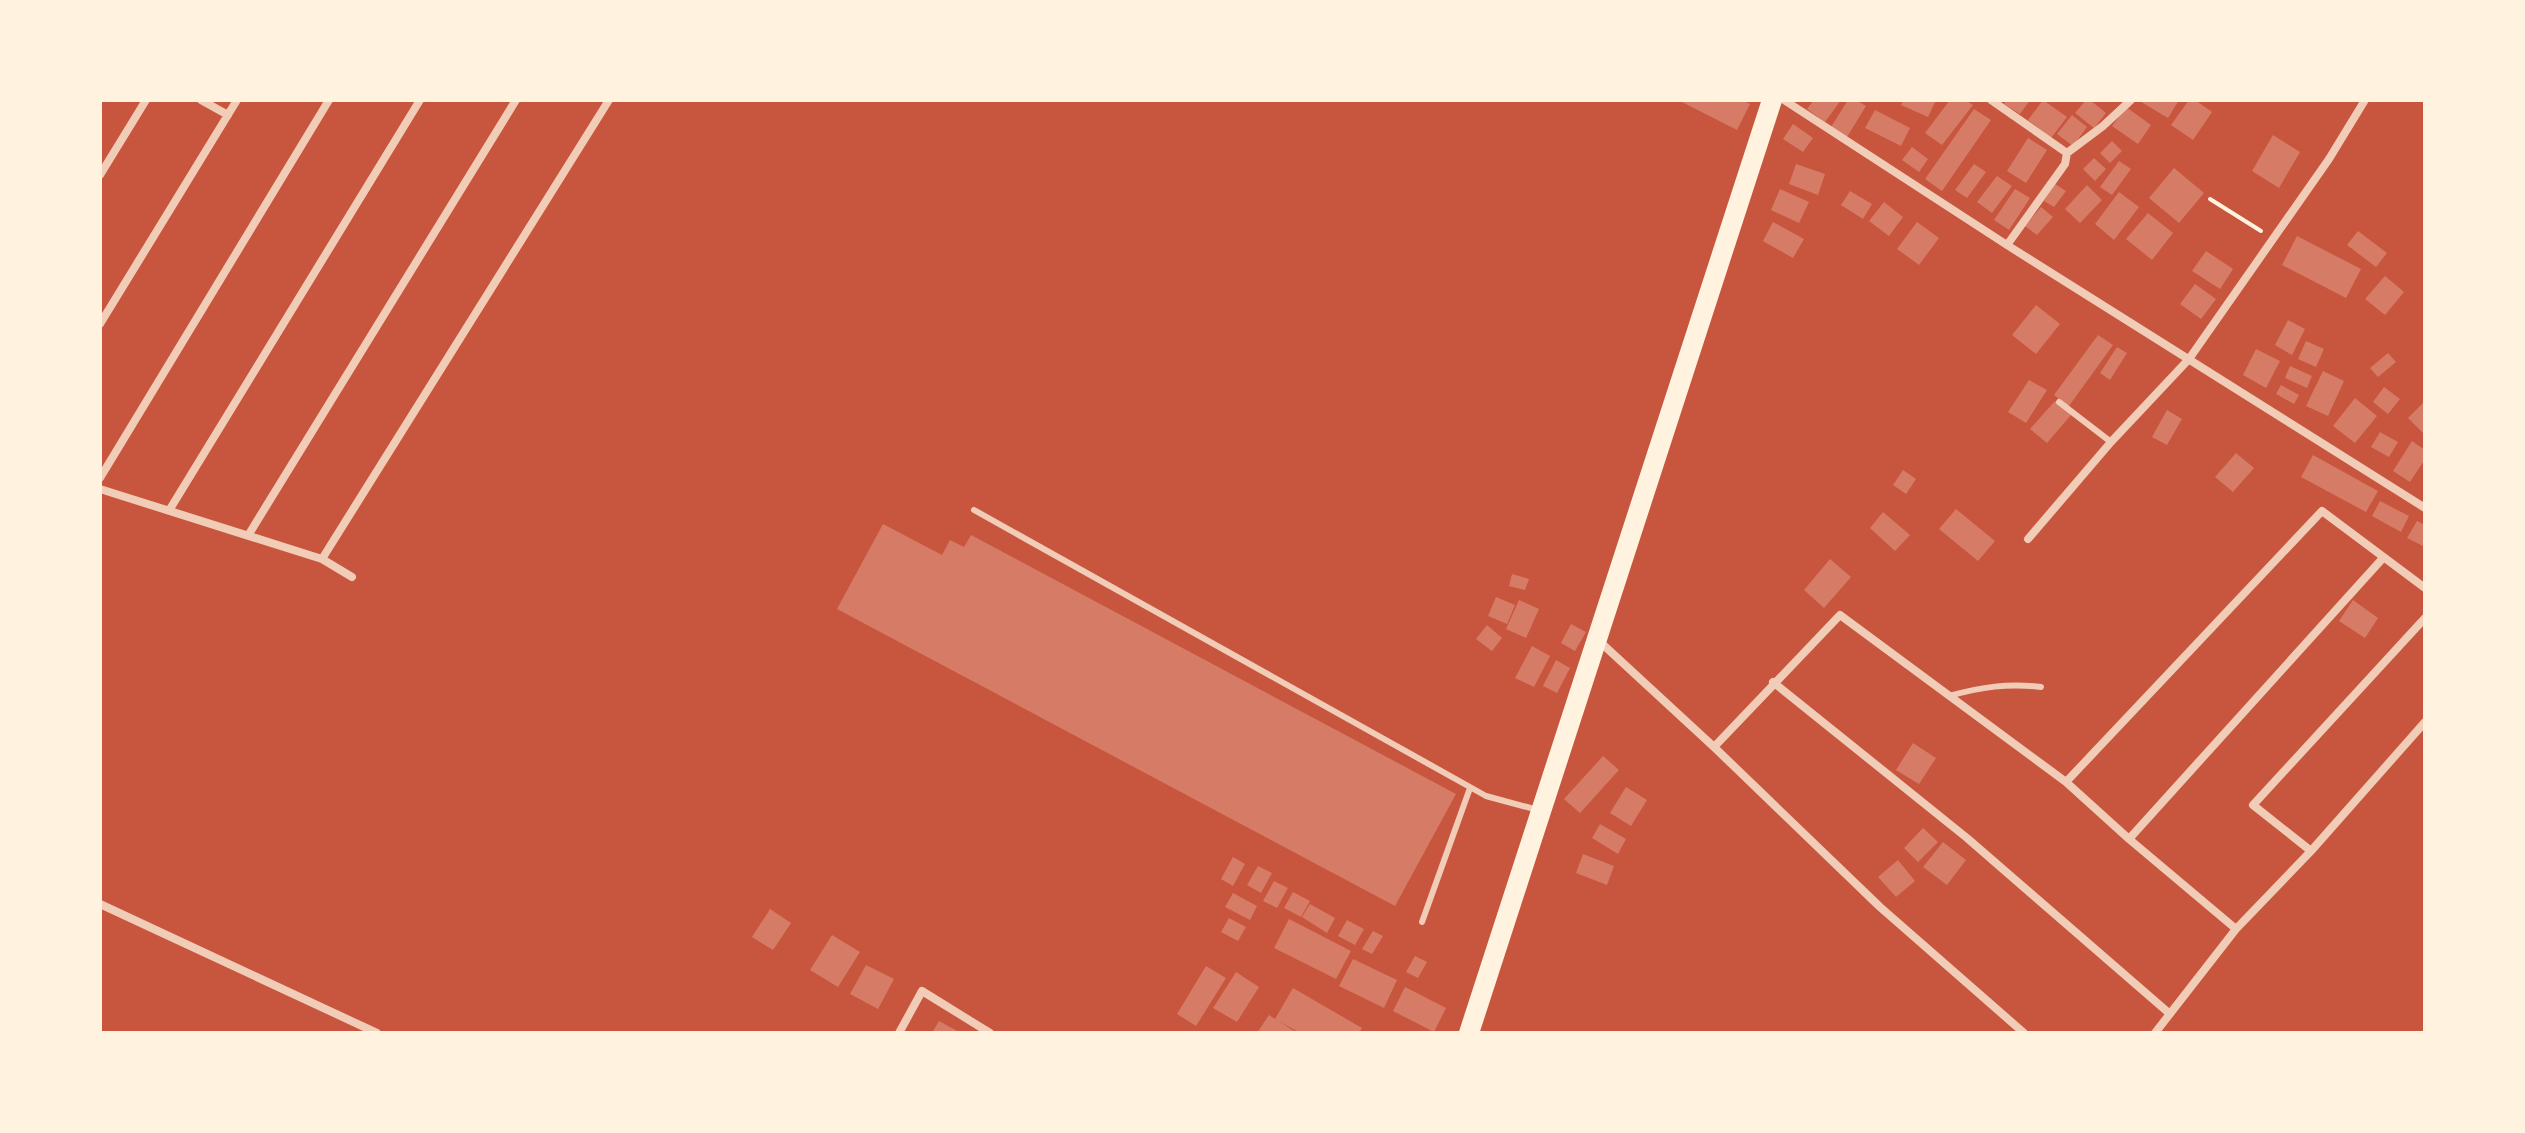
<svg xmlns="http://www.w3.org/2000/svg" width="2525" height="1133" font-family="Commissioner,sans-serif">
	<rect width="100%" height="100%" fill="#c8553d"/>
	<path fill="#d67c66" d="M1678 100H1741L1750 104 1737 130Z
		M1814 100H1841L1825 122 1807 109Z
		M1848 100H1856L1866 106 1847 137 1831 127Z
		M1903 100H1936L1928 117 1901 105Z
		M1950 100H1965L1973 105 1942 145 1925 133Z
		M2007 100H2030L2020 114 2004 104Z
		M2043 100 2067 117 2051 138 2028 120Z
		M2086 100H2090L2106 113 2094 128 2075 113Z
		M2138 100H2179L2168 118Z
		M2189 100H2195L2212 112 2193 140 2171 125Z
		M2126 107 2151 125 2138 144 2112 126Z
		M1974 109 1991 120 1942 191 1925 179Z
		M1875 110 1910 128 1901 146 1865 128Z
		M2072 115 2087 127 2073 146 2057 134Z
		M1793 124 1813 138 1803 152 1783 139Z
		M2273 135 2300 152 2279 188 2252 171Z
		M2028 138 2047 150 2026 183 2007 171Z
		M2112 141 2122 151 2110 163 2100 153Z
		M1912 147 1928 159 1919 172 1902 160Z
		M2094 158 2106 169 2095 181 2083 169Z
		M2119 161 2131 169 2112 195 2100 187Z
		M1796 164 1825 174 1818 195 1789 184Z
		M1974 164 1986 172 1967 198 1955 190Z
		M2174 168 2204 193 2179 223 2149 198Z
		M1997 176 2012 186 1992 213 1977 202Z
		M2055 184 2066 191 2054 207 2044 201Z
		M2087 185 2102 200 2080 223 2065 209Z
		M1780 189 1809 202 1799 223 1771 210Z
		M2015 189 2030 198 2009 230 1994 220Z
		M1850 191 1872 204 1863 219 1841 205Z
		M2119 192 2139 207 2114 240 2095 224Z
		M1884 202 1903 217 1889 236 1869 221Z
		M2041 207 2053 217 2037 235 2025 226Z
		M2148 213 2173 233 2152 260 2126 239Z
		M1773 222 1804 239 1793 258 1763 241Z
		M1917 222 1939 238 1919 265 1897 249Z
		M2358 231 2387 253 2376 267 2347 245Z
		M2297 236 2361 269 2346 298 2282 265Z
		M2206 251 2233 269 2220 289 2192 271Z
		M2385 276 2404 292 2385 315 2365 299Z
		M2195 284 2216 299 2201 319 2180 304Z
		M2036 305 2060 324 2036 354 2012 335Z
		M2288 320 2305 329 2292 355 2275 345Z
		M2098 335 2113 345 2069 406 2054 395Z
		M2306 341 2324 349 2316 367 2298 359Z
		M2117 347 2127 353 2110 380 2100 373Z
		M2256 349 2280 361 2266 388 2243 375Z
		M2388 353 2396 362 2378 377 2370 368Z
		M2290 366 2312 376 2307 388 2285 378Z
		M2323 371 2344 381 2328 416 2306 406Z
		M2029 380 2047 390 2026 423 2008 412Z
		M2281 385 2299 395 2294 404 2276 394Z
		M2384 387 2400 399 2388 414 2373 402Z
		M2355 398 2377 416 2355 443 2333 426Z
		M2055 401 2071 415 2047 443 2030 429Z
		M2425 401V435L2408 418Z
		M2167 410 2182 419 2167 445 2152 437Z
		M2380 432 2398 442 2389 457 2371 447Z
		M2412 441 2425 450V459L2410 482 2393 471Z
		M2236 453 2254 468 2233 492 2215 477Z
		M2313 455 2378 491 2366 512 2301 477Z
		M1903 470 1916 479 1906 494 1893 485Z
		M2380 501 2409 516 2401 532 2372 516Z
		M1956 509 1995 541 1978 561 1939 529Z
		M1883 512 1910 535 1895 551 1870 528Z
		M2417 521 2425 525V547L2407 538Z
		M883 524 942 555 950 540 964 547 971 535 1456 794 1395 906 837 609Z
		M1830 559 1851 577 1824 608 1804 590Z
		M1512 574 1529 579 1525 590 1509 586Z
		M1496 597 1515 605 1507 624 1488 616Z
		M1519 600 1539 609 1526 638 1506 629Z
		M2353 600 2378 618 2365 638 2339 621Z
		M1571 624 1586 632 1575 651 1561 643Z
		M1487 625 1502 638 1492 651 1476 639Z
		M1532 646 1550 656 1534 687 1515 678Z
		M1556 660 1570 668 1557 693 1543 686Z
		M1913 743 1936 758 1919 784 1896 770Z
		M1603 756 1619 770 1580 813 1564 799Z
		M1626 787 1647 800 1631 826 1610 813Z
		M1600 824 1626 839 1618 854 1592 838Z
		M1923 828 1938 842 1918 862 1904 848Z
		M1943 842 1966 860 1947 885 1923 867Z
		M1583 854 1614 866 1607 885 1576 873Z
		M1233 857 1245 864 1233 886 1221 879Z
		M1898 860 1915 881 1896 897 1878 877Z
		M1258 866 1272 873 1261 893 1247 885Z
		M1274 881 1288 888 1277 908 1263 901Z
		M1293 892 1310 901 1301 917 1284 908Z
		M1233 893 1257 906 1250 920 1225 907Z
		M1310 904 1335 918 1327 933 1302 917Z
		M770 909 791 923 773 950 752 937Z
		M1229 918 1246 927 1238 941 1221 932Z
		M1289 919 1351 951 1336 979 1274 948Z
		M1347 920 1364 929 1355 945 1338 936Z
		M1373 931 1383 936 1372 954 1362 949Z
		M832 935 860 952 838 987 810 970Z
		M1415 956 1427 962 1418 978 1406 972Z
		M1353 959 1397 980 1384 1008 1339 986Z
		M866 965 894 979 878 1009 850 994Z
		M1206 966 1226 978 1196 1026 1177 1014Z
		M1236 972 1259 987 1237 1022 1213 1008Z
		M1405 987 1446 1008 1434 1032 1393 1011Z
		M1293 988 1362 1028 1359 1033H1300L1279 1021 1297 1033H1257L1269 1015 1275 1019Z
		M939 1021 961 1033H932Z"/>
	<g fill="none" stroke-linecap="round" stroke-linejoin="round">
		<path stroke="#fff3e0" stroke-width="4" d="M2210 199 2261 231"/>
		<path stroke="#f1ccb7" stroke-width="6" d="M2059 402 2111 442
			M974 510 1486 796 1538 810
			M1949 696C1981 687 2008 683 2041 687
			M1422 922 1470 788"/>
		<path stroke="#f1ccb7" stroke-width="8" d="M201 100 228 115
			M1784 100 2007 245 2425 508
			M1991 100 2067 153 2103 126 2131 100
			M100 175 146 100
			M2007 245 2065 164 2067 153
			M100 324 237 100
			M100 478 329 100
			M100 489 322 559 609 100
			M170 509 420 100
			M249 534 516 100
			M2028 539 2111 442 2189 359 2329 159 2365 100
			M322 559 352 577
			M1598 640 1714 747 1880 907 2024 1033
			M1773 682 1967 838 2170 1014
			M1714 747 1840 615 2066 782 2322 511 2425 588
			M2066 782 2129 839 2236 929
			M2129 839 2383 558
			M2311 851 2253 805 2425 618
			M100 904 377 1033
			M899 1033 922 991 990 1033
			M2155 1033 2236 929 2311 851 2425 722"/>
		<path stroke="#fff3e0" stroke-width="20" d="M1469 1033 1772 100"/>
	</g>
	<rect width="2525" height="1133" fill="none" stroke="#fff3e0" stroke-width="204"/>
</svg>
